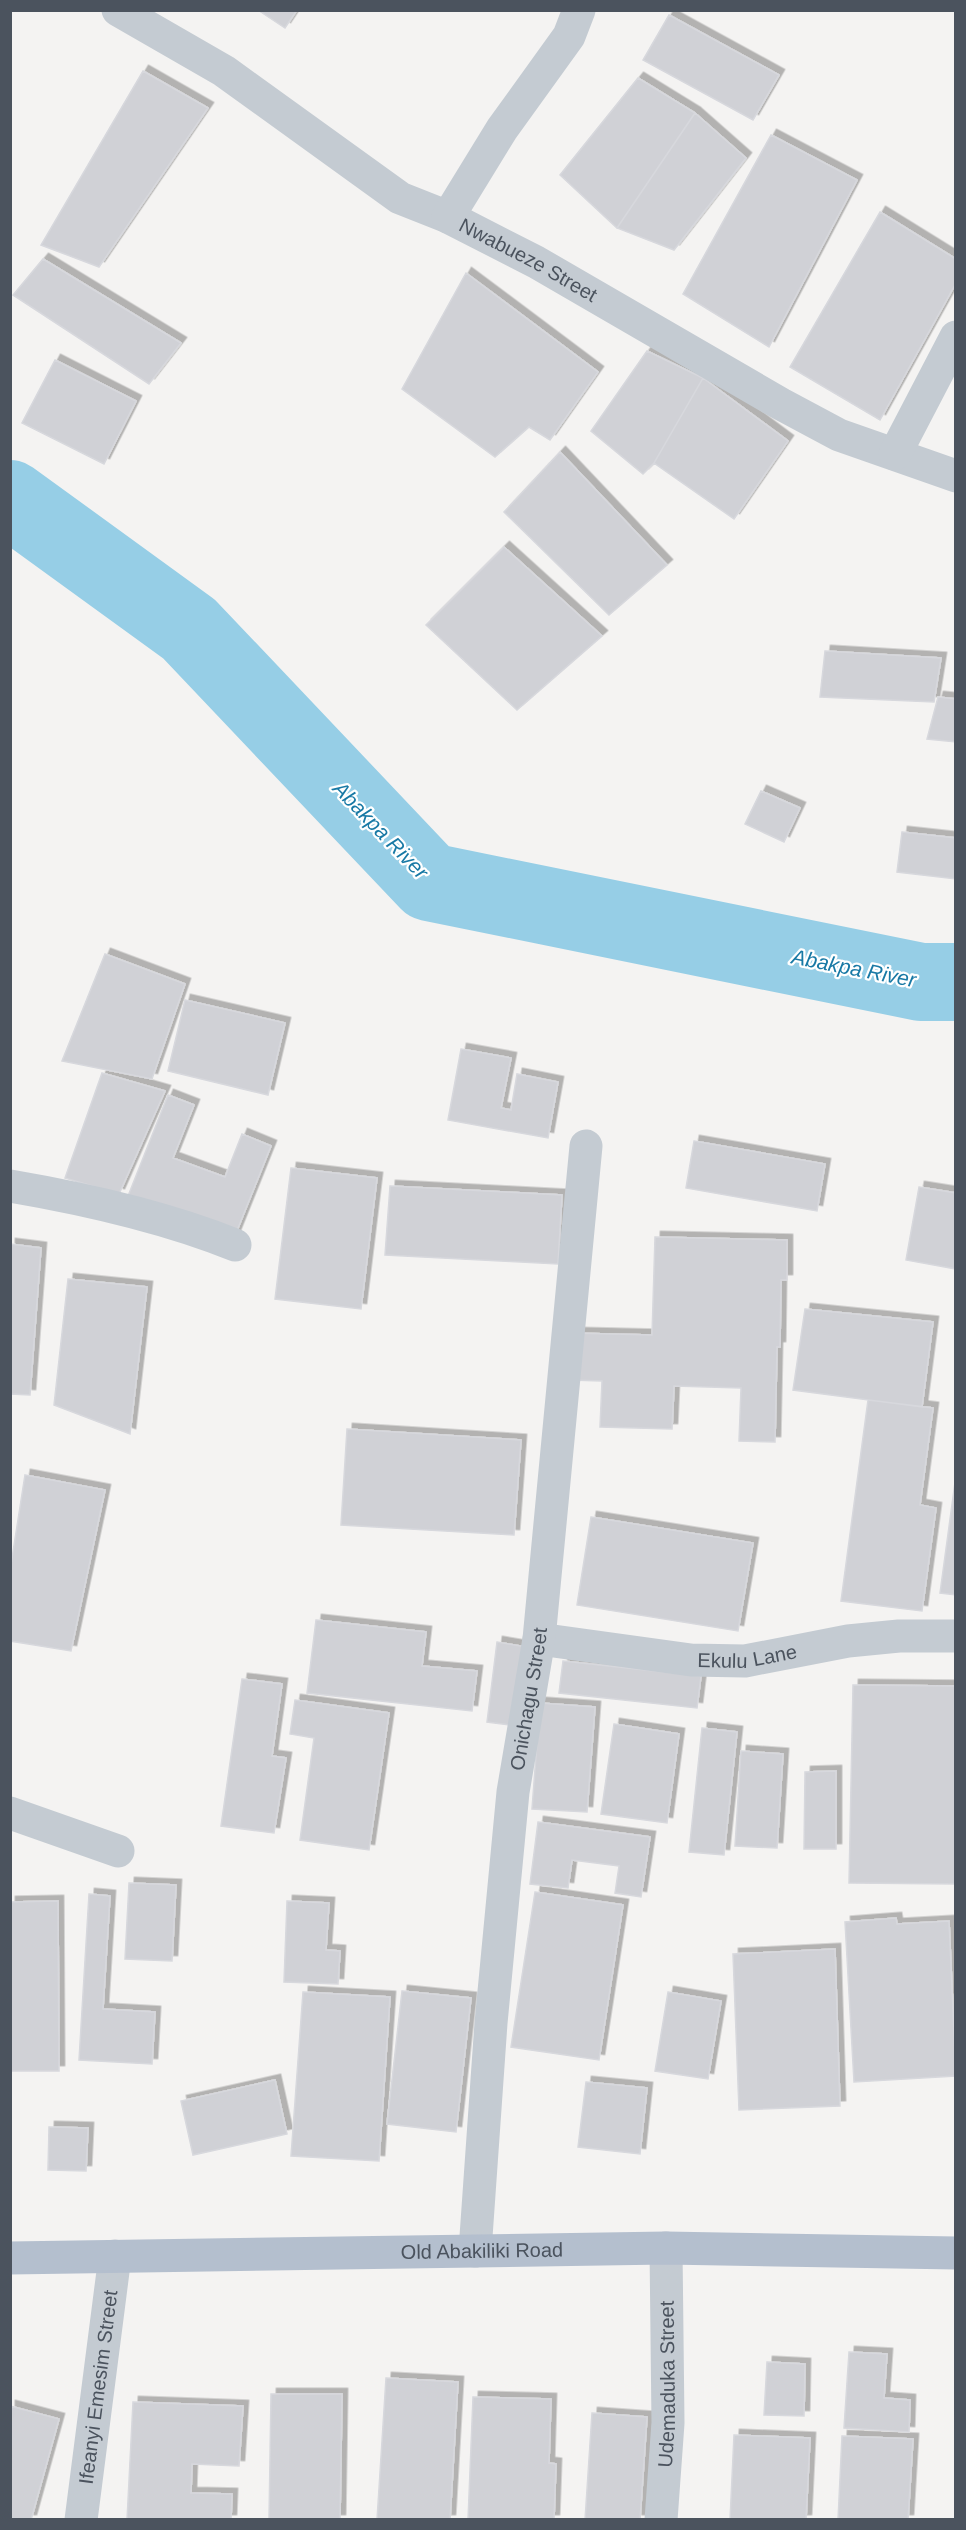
<svg xmlns="http://www.w3.org/2000/svg" width="966" height="2530" font-family="Helvetica,sans-serif">
	<defs>
		<filter id="shadow"><feDropShadow dx="5.5" dy="-5.5" stdDeviation="0" flood-color="#0004"/></filter>
	</defs>
	<rect width="100%" height="100%" fill="#f4f3f2"/>
	<g fill="none" stroke-linecap="round" stroke-linejoin="round">
		<path stroke="#96cee6" stroke-width="78" d="M10 499 189 629 429 882 921 982H956"/>
	</g>
	<path fill="#d0d1d6" stroke="#d7d8dd" stroke-width="1.5" filter="url(#shadow)" d="M258 10H297L285 28Z
		M669 15 779 75 753 120 643 60Z
		M143 71 208 108 99 267 41 245Z
		M638 78 695 113 617 228 560 175Z
		M695 113 746 158 674 250 617 228Z
		M771 135 857 180 769 347 683 294Z
		M880 212 956 259V283L880 420 790 367Z
		M43 259 181 343 149 384 13 295Z
		M466 273 598 372 550 440 529 427 495 457 402 389Z
		M647 351 703 378 654 463 643 474 591 431Z
		M55 360 136 401 104 464 22 423Z
		M703 378 788 441 734 519 654 463Z
		M560 452 667 565 609 615 504 512Z
		M504 547 602 636 517 710 426 625Z
		M825 651 941 658 934 702 820 697Z
		M938 697 956 699V742L927 739Z
		M761 791 800 808 784 842 745 824Z
		M902 832 956 838V879L897 872Z
		M105 954 185 984 152 1079 62 1061Z
		M185 1000 285 1023 268 1095 168 1071Z
		M461 1049 511 1058 501 1108 511 1110 517 1074 558 1082 548 1138 448 1120Z
		M102 1073 165 1091 119 1194 65 1178Z
		M168 1095 194 1105 173 1158 225 1177 242 1134 271 1146 234 1238 128 1196Z
		M694 1141 825 1164 817 1211 686 1188Z
		M291 1168 377 1178 361 1309 275 1299Z
		M390 1186 562 1195 558 1264 385 1255Z
		M919 1187 956 1193V1269L906 1260Z
		M655 1237 787 1240V1280H781L780 1347H777L775 1442 739 1441 741 1388 674 1386 672 1429 600 1427 602 1381 570 1380 571 1333 652 1335Z
		M10 1244 41 1248 30 1395 10 1394Z
		M68 1279 147 1287 130 1434 54 1405Z
		M805 1309 933 1322 922 1407 793 1390Z
		M868 1400 933 1408 920 1505 936 1508 922 1611 841 1601Z
		M347 1429 521 1440 514 1535 341 1525Z
		M25 1475 105 1490 71 1651 10 1641V1571Z
		M956 1475V1595L940 1593Z
		M591 1517 753 1543 738 1631 577 1605Z
		M316 1620 426 1632 422 1666 477 1671 472 1711 307 1693Z
		M497 1642 527 1647 517 1726 487 1722Z
		M563 1661 701 1676 697 1708 559 1693Z
		M242 1679 282 1684 272 1756 286 1758 274 1833 221 1826Z
		M853 1685 956 1686 955 1884 849 1883Z
		M295 1700 389 1713 369 1850 300 1840 314 1738 290 1734Z
		M540 1703 595 1707 587 1812 532 1809Z
		M614 1724 679 1734 667 1823 601 1814Z
		M702 1728 737 1732 724 1855 689 1852Z
		M741 1751 783 1754 777 1848 735 1846Z
		M836 1771V1849H804L805 1772Z
		M538 1822 650 1837 641 1897 615 1893 619 1866 572 1860 568 1888 530 1884Z
		M129 1883 176 1885 172 1961 125 1959Z
		M535 1892 623 1905 599 2060 511 2047Z
		M89 1894 110 1896 103 2009 155 2012 152 2064 79 2060Z
		M58 1901 59 2071H10V1902Z
		M287 1901 329 1903 326 1950 340 1951 338 1984 284 1982Z
		M896 1918 897 1924 949 1921 956 2076 854 2082 845 1922Z
		M835 1949 840 2106 739 2110 733 1954Z
		M402 1991 471 1998 456 2132 387 2124Z
		M303 1992 390 1997 379 2161 291 2156Z
		M668 1992 721 2001 708 2079 655 2071Z
		M275 2080 287 2134 193 2155 181 2101Z
		M586 2082 647 2088 640 2154 578 2147Z
		M49 2127 88 2128 86 2171 48 2170Z
		M849 2352 887 2354 884 2398 910 2400 909 2432 844 2428Z
		M767 2362 805 2364 804 2416 764 2415Z
		M386 2378 458 2382 450 2520H377Z
		M271 2394H342L340 2520H269Z
		M473 2397 551 2399 549 2463 556 2464 554 2520H468Z
		M133 2402 243 2406 239 2466 192 2464 191 2493 232 2494 231 2520H127Z
		M10 2406 59 2419 31 2520H10Z
		M592 2413 647 2417 640 2520H585Z
		M734 2435 810 2438 806 2520H730Z
		M842 2436 913 2439 908 2520H838Z"/>
	<g fill="none" stroke-linecap="round" stroke-linejoin="round">
		<g stroke="#c4cbd2" stroke-width="33">
			<path id="s1" d="M118 10 224 71 400 198 448 217 536 262 781 404 839 435 956 476"/>
			<path d="M448 217 502 129 569 36 579 10"/>
			<path d="M895 454 956 337"/>
			<path d="M10 1186C86 1199 163 1216 235 1245"/>
			<path id="s2" d="M539 1639 691 1660 745 1661 848 1641 899 1636H956"/>
			<path d="M10 1813 118 1851"/>
			<path id="s3" d="M475 2251 491 2023 513 1792 539 1639 586 1146"/>
			<path id="s4" d="M81 2520 115 2256"/>
			<path id="s5" d="M661 2520 668 2423 666 2248"/>
		</g>
		<path stroke="#b4bfce" stroke-width="33" id="s6" d="M10 2258 666 2248 956 2253"/>
	</g>
	<g text-anchor="middle" dominant-baseline="central" stroke-width="4.5" stroke-linejoin="round" paint-order="stroke">
		<g font-size="20" fill="#4b535e" stroke="#fff">
			<text stroke="none"><textPath href="#s1" startOffset="482">Nwabueze Street</textPath></text>
			<text stroke="none"><textPath href="#s2" startOffset="210">Ekulu Lane</textPath></text>
			<text stroke="none"><textPath href="#s3" startOffset="555">Onichagu Street</textPath></text>
			<text stroke="none"><textPath href="#s6" startOffset="472">Old Abakiliki Road</textPath></text>
			<text stroke="none"><textPath href="#s5" startOffset="136">Udemaduka Street</textPath></text>
			<text stroke="none"><textPath href="#s4" startOffset="134">Ifeanyi Emesim Street</textPath></text>
		</g>
		<g font-size="21" font-style="italic" fill="#1879a5" stroke="#fff">
			<text transform="translate(381 830) rotate(46)">Abakpa River</text>
			<text transform="translate(854 968) rotate(11)">Abakpa River</text>
		</g>
	</g>
	<rect width="966" height="2530" fill="none" stroke="#4b535e" stroke-width="24"/>
</svg>
